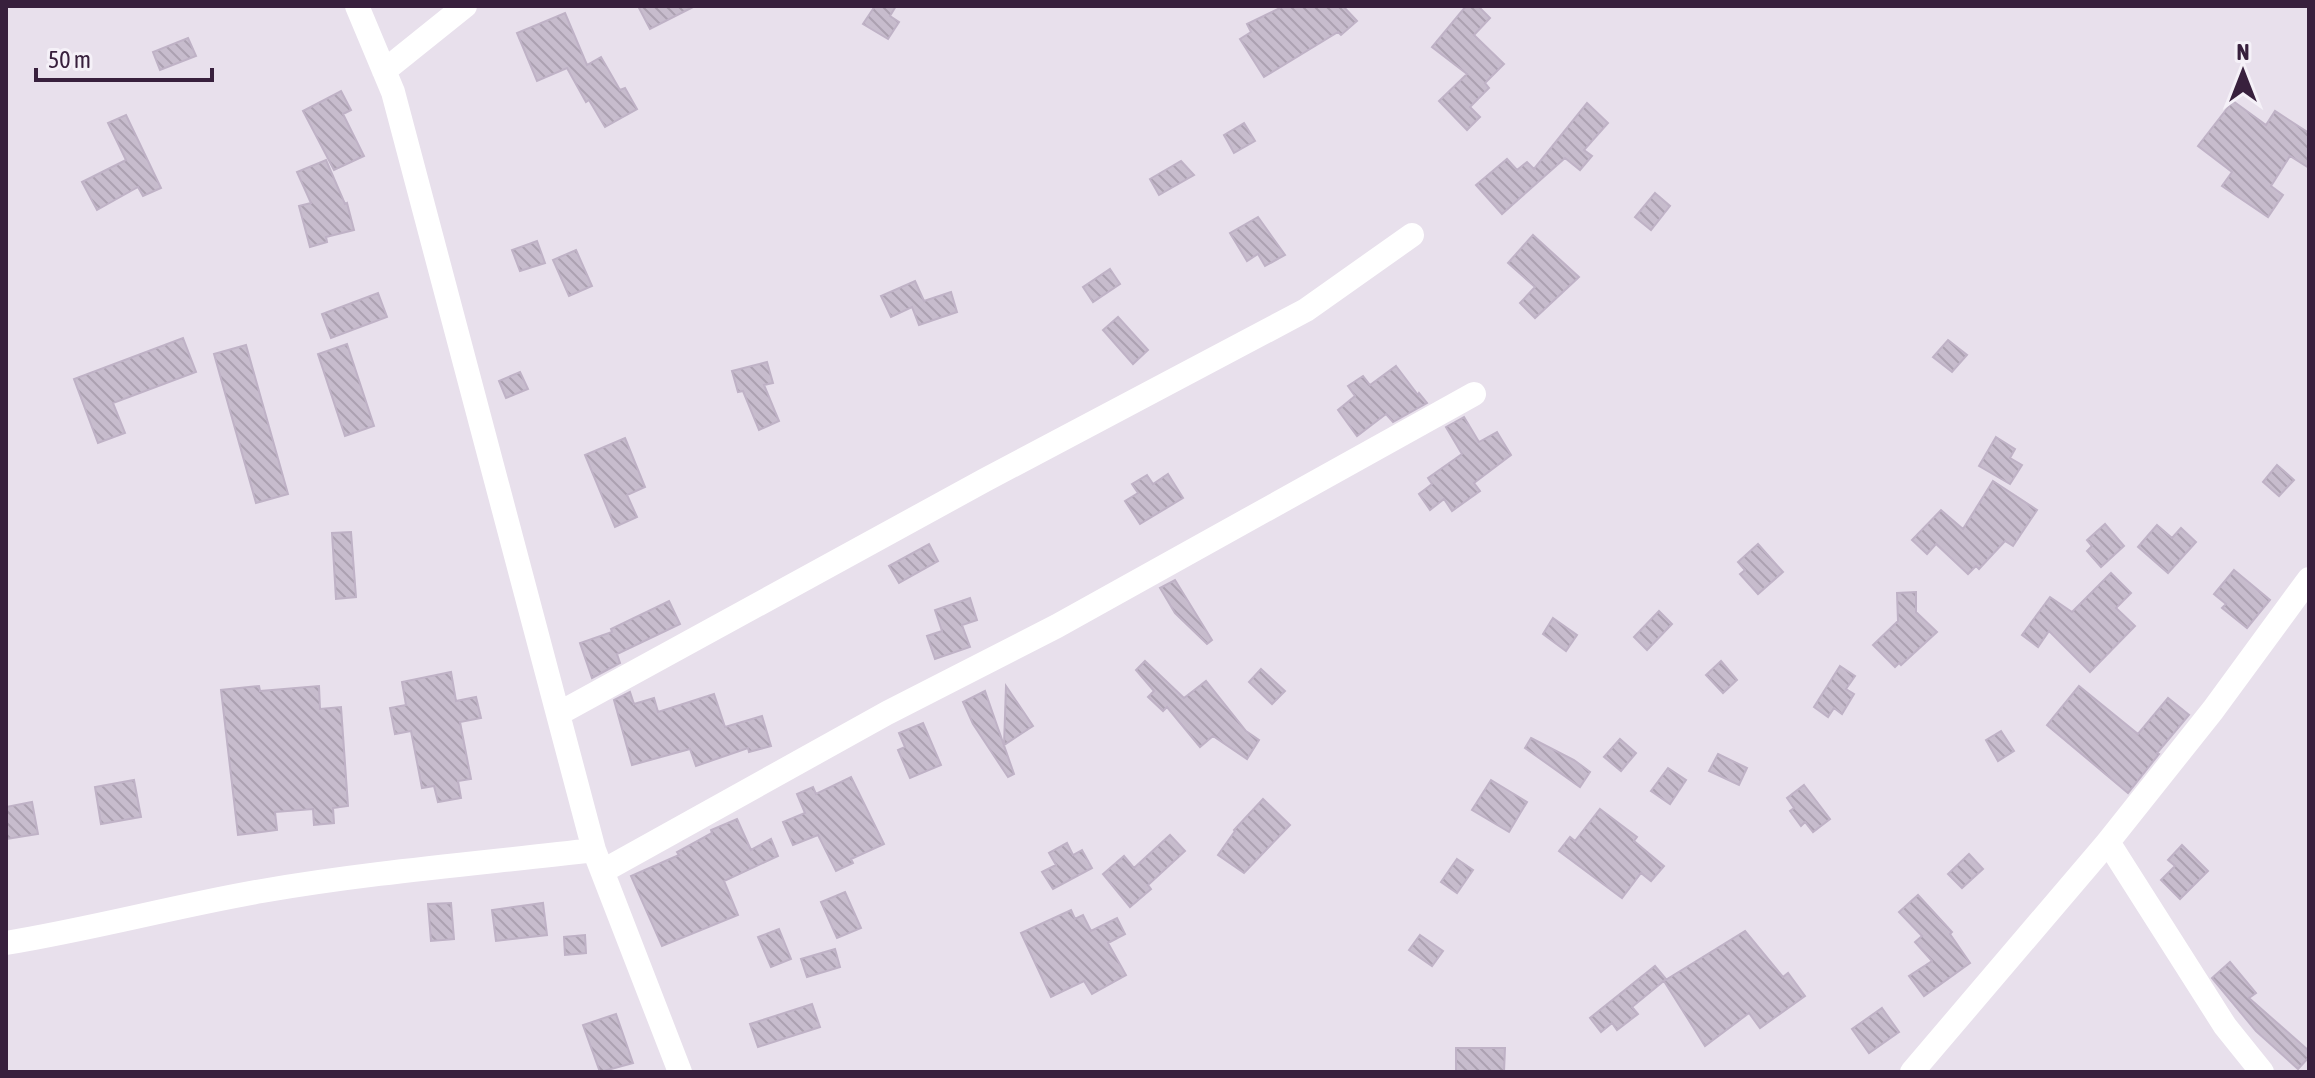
<svg xmlns="http://www.w3.org/2000/svg" width="2315" height="1078" font-family="'Asap Condensed',sans-serif">
	<defs>
		<pattern id="building-back-hatch" width="6" height="6" patternUnits="userSpaceOnUse" patternTransform="scale(2)"><rect width="6" height="6" fill="#c7bccd"/><path d="M-1 5l2 2M0 0l6 6M5-1l2 2" fill="none" stroke="#aca1b1"/></pattern>
	</defs>
	<rect width="100%" height="100%" fill="#e8e0ec"/>
	<path fill="url(#building-back-hatch)" stroke="#bfb2c6" stroke-width="2" d="M638 6H695L650 29Z
		M875 6H896L890 16 899 22 888 39 863 24Z
		M1284 6H1343L1357 21 1341 35 1338 32 1264 77 1240 39 1251 32 1247 24Z
		M1466 6H1478L1490 18 1474 35 1504 64 1485 83 1489 88 1470 107 1480 117 1467 130 1439 101 1467 74 1432 47Z
		M565 13 587 65 601 57 620 90 625 88 637 109 605 127 589 100 586 102 567 68 537 81 517 33Z
		M188 38 196 56 160 70 153 52Z
		M341 91 351 110 343 114 364 156 334 170 303 111Z
		M2233 101 2266 125 2275 111 2309 133V168L2290 156 2271 186 2283 195 2268 217 2222 186 2232 172 2198 146Z
		M1587 103 1608 123 1584 150 1592 156 1580 170 1565 158 1502 214 1476 185 1507 159 1517 170 1527 162 1534 169Z
		M126 115 161 188 143 196 138 187 97 210 82 182 126 160 108 123Z
		M1244 123 1255 141 1234 153 1224 135Z
		M326 160 345 204 347 203 354 230 326 237 327 242 310 247 299 206 311 203 297 172Z
		M1181 161 1194 175 1159 195 1150 179Z
		M1655 193 1670 206 1651 230 1635 217Z
		M1258 217 1285 255 1265 266 1258 254 1247 261 1230 233Z
		M1533 235 1579 277 1535 318 1520 303 1535 287 1508 263Z
		M537 241 545 263 520 271 512 250Z
		M576 250 592 286 569 296 553 260Z
		M1110 269 1120 284 1093 302 1083 287Z
		M915 281 924 301 951 292 957 312 919 325 912 307 891 317 881 296Z
		M378 293 387 317 331 338 322 314Z
		M1118 317 1148 350 1133 364 1103 330Z
		M183 338 196 372 113 403 125 433 98 443 74 379Z
		M1948 340 1967 355 1952 372 1933 357Z
		M347 344 374 426 345 436 318 354Z
		M246 345 288 494 256 503 214 354Z
		M767 362 773 383 764 385 779 421 759 430 743 391 738 392 732 371Z
		M1396 366 1418 395 1419 393 1427 403 1393 422 1386 414 1357 436 1338 410 1355 396 1348 386 1363 376 1370 385Z
		M520 372 528 389 506 398 499 381Z
		M1464 417 1479 442 1497 432 1511 455 1474 483 1480 491 1452 511 1444 499 1430 510 1419 494 1432 484 1428 478 1462 454 1446 427Z
		M1996 437 2015 449 2010 458 2022 465 2010 484 1979 466Z
		M625 438 645 487 627 495 637 517 615 527 585 455Z
		M2277 465 2294 480 2279 496 2263 482Z
		M1168 474 1183 498 1140 524 1125 501 1138 493 1132 484 1147 475 1153 484Z
		M1993 481 2037 510 2013 546 2005 541 1979 569 1976 566 1968 574 1936 544 1927 554 1912 540 1941 510 1963 529Z
		M2105 524 2124 546 2101 567 2087 551 2092 546 2087 540Z
		M2157 525 2172 538 2181 528 2196 542 2168 573 2138 547Z
		M351 532 356 597 336 599 332 533Z
		M929 544 938 561 899 583 889 566Z
		M1758 544 1783 572 1758 594 1740 574 1745 570 1738 562Z
		M2234 570 2270 600 2247 628 2222 608 2226 604 2214 594Z
		M2111 573 2131 593 2116 608 2135 626 2090 672 2049 631 2038 647 2022 635 2050 597 2072 612Z
		M1175 580 1212 640 1207 644 1175 613 1160 588Z
		M1916 592V612L1937 632 1901 665 1899 663 1895 667 1873 645 1898 621 1897 593Z
		M970 598 977 620 962 625 970 647 935 659 927 636 942 631 935 610Z
		M669 601 680 624 617 654 620 663 592 678 580 643 612 632 611 629Z
		M1659 611 1672 624 1647 650 1634 637Z
		M1553 618 1577 635 1566 651 1543 634Z
		M1145 661 1184 698 1206 681 1246 731 1259 740 1247 759 1213 736 1200 747 1167 707 1163 711 1148 697 1154 691 1136 670Z
		M1721 661 1737 680 1723 693 1706 675Z
		M1840 666 1855 676 1846 689 1854 694 1842 714 1834 708 1828 717 1814 707Z
		M1261 669 1285 691 1272 704 1249 682Z
		M451 672 456 701 476 697 481 718 460 722 471 779 458 781 461 798 438 802 434 786 422 788 411 731 395 734 390 708 406 705 402 682Z
		M259 686 260 691 319 686 320 709 341 707 348 806 333 808 334 823 314 825 313 809 275 812 277 830 238 835 221 690Z
		M1006 686 1033 726 1004 745Z
		M2079 686 2138 734 2168 698 2189 715 2157 753 2159 754 2128 793 2047 725Z
		M985 691 1014 774 1008 777 973 724 963 702Z
		M630 692 634 704 654 698 658 712 714 694 725 727 762 716 771 746 749 752 748 748 696 766 690 749 632 765 614 700Z
		M923 723 941 765 910 778 898 750 905 747 899 733Z
		M2001 731 2014 751 1998 761 1986 740Z
		M1531 738 1574 760 1590 772 1580 787 1525 748Z
		M1620 739 1636 753 1621 771 1604 757Z
		M1718 754 1747 768 1739 785 1709 771Z
		M1668 768 1686 780 1670 804 1651 791Z
		M851 777 884 844 851 859 853 863 836 871 818 835 793 845 783 822 805 813 797 794 813 787 816 794Z
		M134 780 141 817 101 824 95 787Z
		M1491 780 1527 802 1509 832 1472 810Z
		M1804 785 1830 819 1813 832 1805 822 1801 826 1790 811 1794 808 1787 798Z
		M1263 799 1290 825 1244 873 1218 855 1235 831 1234 830Z
		M32 802 38 834 6 839V807Z
		M1600 809 1637 837 1634 841 1664 866 1651 881 1641 873 1622 898 1559 851 1570 837 1575 841Z
		M737 819 751 850 771 839 778 856 724 881 738 915 662 946 631 876 679 855 677 852 712 833 711 830Z
		M1170 835 1185 851 1148 885 1151 889 1130 907 1103 874 1124 856 1134 868Z
		M1067 843 1073 855 1082 850 1092 868 1053 889 1042 872 1056 865 1049 853Z
		M2182 845 2208 871 2180 899 2161 880 2175 866 2168 860Z
		M1969 854 1983 869 1962 888 1948 874Z
		M1457 859 1473 870 1457 893 1441 882Z
		M845 892 861 928 837 938 821 902Z
		M1918 895 1952 932 1950 934 1970 963 1924 996 1909 976 1932 961 1915 942 1922 936 1899 912Z
		M451 903 454 939 431 941 428 904Z
		M543 903 547 935 496 941 492 910Z
		M1071 910 1075 919 1083 915 1091 931 1117 918 1125 934 1108 943 1126 975 1092 994 1084 981 1051 997 1021 933Z
		M779 929 791 959 771 967 758 937Z
		M1745 931 1783 977 1788 973 1805 996 1760 1028 1749 1013 1705 1046 1664 981Z
		M585 935 586 953 565 955 564 937Z
		M1420 935 1443 951 1432 966 1409 950Z
		M835 949 840 967 807 977 801 959Z
		M2230 962 2256 993 2249 998 2309 1051V1057L2298 1069 2256 1031 2212 978Z
		M1655 966 1666 979 1632 1007 1638 1014 1617 1030 1612 1023 1601 1032 1590 1018Z
		M812 1004 820 1027 758 1047 750 1024Z
		M1882 1008 1899 1032 1869 1053 1852 1029Z
		M616 1014 633 1063 600 1072 583 1025Z
		M1456 1048H1505L1504 1072 1456 1071Z"/>
	<g fill="none" stroke-linecap="round" stroke-linejoin="round">
		<path stroke="#fff" stroke-width="24" d="M357 6 393 92 594 850 680 1072
			M384 71 465 6
			M558 714 985 480 1306 310 1412 235
			M2108 842 2225 1026 2262 1072
			M603 871 887 713 1057 626 1474 394
			M6 943C92 929 176 906 262 891 372 872 484 863 594 850
			M1912 1072 2108 842 2213 710 2309 579"/>
	</g>
	<rect width="2315" height="1078" fill="none" stroke="#38203d" stroke-width="16"/>
	<g transform="translate(2243 72)" stroke="#f5f1f8" stroke-width="6" paint-order="stroke">
	<path d="M0-6L14 30L0 20L-14 30Z" fill="#38203d"/>
	<text y="-12" font-size="22" font-weight="bold" text-anchor="middle" fill="#38203d">N</text>
	</g>
	<path d="M36 68v12h176v-12" fill="none" stroke="#38203d" stroke-width="4"/>
	<text x="48" y="68" font-size="24" fill="#38203d" stroke="#f5f1f8" stroke-width="6" paint-order="stroke">50 m</text>
</svg>
